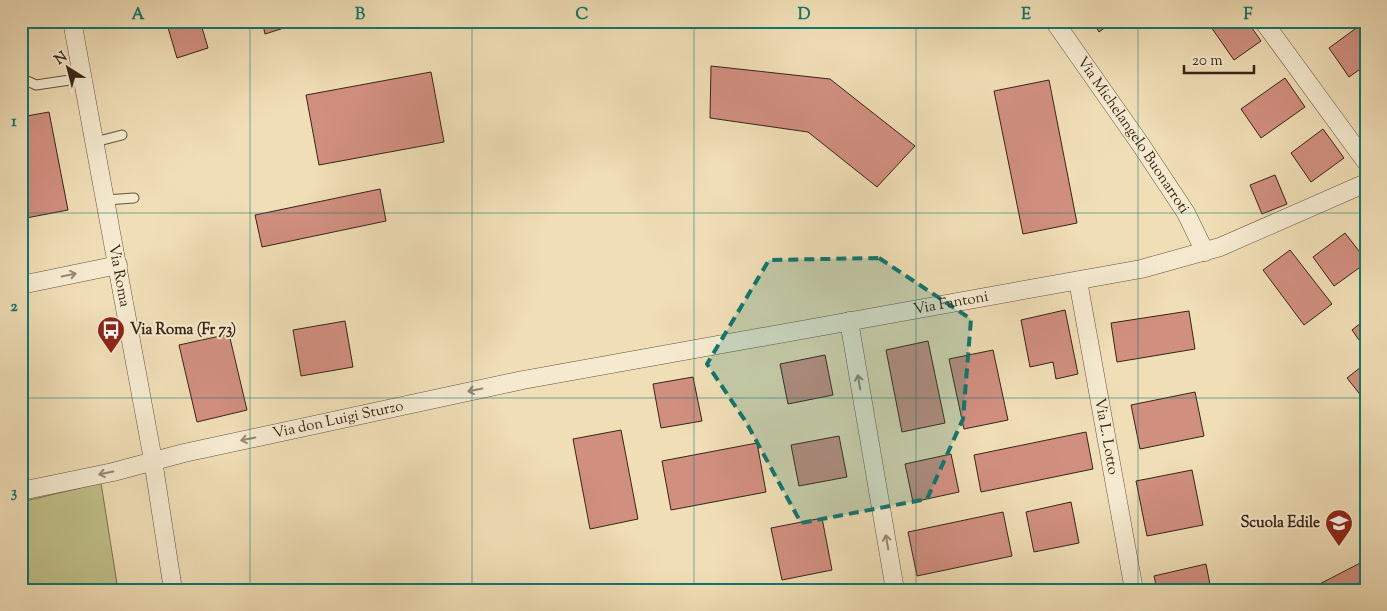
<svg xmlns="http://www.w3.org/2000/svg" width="1387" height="611" font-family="'Sorts Mill Goudy',serif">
	<rect width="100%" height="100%" fill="#f0deb6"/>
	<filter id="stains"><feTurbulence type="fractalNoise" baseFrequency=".004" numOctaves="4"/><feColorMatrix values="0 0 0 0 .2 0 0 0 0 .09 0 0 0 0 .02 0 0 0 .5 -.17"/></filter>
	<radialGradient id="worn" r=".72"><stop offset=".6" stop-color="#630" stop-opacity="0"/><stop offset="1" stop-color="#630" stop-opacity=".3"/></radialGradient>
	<path fill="#c0c089" stroke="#7c724e" d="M101 483 118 590H21V502Z"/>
	<path fill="#d18f80" stroke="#372514" d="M166 21H200L208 48 177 58Z
		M262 21H306L265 34Z
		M1092 21H1114L1099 32Z
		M1220 21H1247L1261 41 1234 60 1211 27Z
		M1366 21V65L1349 77 1329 48Z
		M711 66 830 79 915 146 877 187 808 132 710 118Z
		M431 72 444 142 319 165 306 95Z
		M1285 78 1305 107 1261 138 1241 109Z
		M1049 80 1077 223 1023 234 994 91Z
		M49 112 68 210 21 219V117Z
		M1323 129 1344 158 1311 182 1291 153Z
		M1275 175 1287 204 1262 214 1250 185Z
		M380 189 386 221 262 247 255 215Z
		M1345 233 1366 260V263L1334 286 1313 257Z
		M1290 250 1332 304 1304 325 1263 270Z
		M1065 310 1078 374 1056 379 1053 362 1030 367 1021 320Z
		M1189 311 1195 349 1117 362 1111 323Z
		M1366 319V346L1364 347 1352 330Z
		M345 321 353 367 301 376 293 330Z
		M229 334 247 410 197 422 179 345Z
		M928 341 945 423 902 432 886 350Z
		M993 350 1008 420 964 429 949 359Z
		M825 355 833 395 788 404 780 364Z
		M1366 363V402L1347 378Z
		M693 377 702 421 661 428 653 384Z
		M1195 392 1204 436 1140 449 1131 405Z
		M621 430 638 519 590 529 573 439Z
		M1086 432 1093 469 981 492 974 455Z
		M839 436 847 477 799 486 791 445Z
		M757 443 766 492 671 510 662 461Z
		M951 454 959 492 913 502 905 464Z
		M1192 470 1203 525 1147 536 1136 481Z
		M1071 502 1079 543 1034 552 1026 512Z
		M1003 512 1012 556 917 576 908 532Z
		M822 518 832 570 782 580 771 528Z
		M1366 560V590H1308Z
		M1206 564 1211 590H1157L1154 576Z"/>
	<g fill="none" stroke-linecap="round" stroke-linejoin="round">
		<g stroke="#65533c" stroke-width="11">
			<path id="lane" d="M21 78 36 85 83 78
				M95 142 122 135
				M106 200 134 198"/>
		</g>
		<g stroke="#65533c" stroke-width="19">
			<g id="street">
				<path id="s1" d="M72 21 153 460 173 590"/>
				<path id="s2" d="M1054 21 1141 145 1186 213 1205 252"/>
				<path d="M1263 21 1366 162"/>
				<path id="s3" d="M1078 281 1134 590"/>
				<path d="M21 285 118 265"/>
				<path d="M849 321 895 590"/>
				<path id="s4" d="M21 491 113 472 184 453 523 380 1141 269 1220 247 1366 183"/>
			</g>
		</g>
		<use href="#lane" stroke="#f5ead0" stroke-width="9"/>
		<use href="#street" stroke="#f5ead0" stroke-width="18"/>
	</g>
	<defs><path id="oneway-shaft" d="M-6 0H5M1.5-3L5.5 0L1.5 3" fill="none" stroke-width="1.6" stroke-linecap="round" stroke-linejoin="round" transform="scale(1.25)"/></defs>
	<g stroke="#968872">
		<use href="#oneway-shaft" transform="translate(69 275) rotate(-12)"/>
		<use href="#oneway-shaft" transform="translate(859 382) rotate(-100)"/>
		<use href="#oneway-shaft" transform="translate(475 390) rotate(168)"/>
		<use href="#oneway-shaft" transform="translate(248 439) rotate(168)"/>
		<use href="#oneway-shaft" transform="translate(106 473) rotate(168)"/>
		<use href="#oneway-shaft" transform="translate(887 542) rotate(-100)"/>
	</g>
	<path fill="#0f766e" fill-opacity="0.2" stroke="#0f766e" stroke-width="4" stroke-dasharray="10 6" stroke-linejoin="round" d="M879 258 971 319 963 419 927 499 801 523 746 422 707 364 769 260Z"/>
	<path fill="none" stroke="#0f766e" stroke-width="1" stroke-opacity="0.55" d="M250 21V590M472 21V590M694 21V590M916 21V590M1138 21V590M21 213H1366M21 398H1366"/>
	<defs>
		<g id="bus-pin" transform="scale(1.4375)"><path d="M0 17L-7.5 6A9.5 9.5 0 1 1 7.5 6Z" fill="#8f2418" stroke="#f5ead0"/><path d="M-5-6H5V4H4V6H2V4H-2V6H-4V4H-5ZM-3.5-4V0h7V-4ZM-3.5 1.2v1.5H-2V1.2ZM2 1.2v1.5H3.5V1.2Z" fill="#fff"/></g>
		<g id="school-pin" transform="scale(1.4375)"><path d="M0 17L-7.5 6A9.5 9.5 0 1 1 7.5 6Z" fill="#8f2418" stroke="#f5ead0"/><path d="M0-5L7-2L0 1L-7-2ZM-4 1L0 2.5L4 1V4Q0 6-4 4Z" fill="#fff"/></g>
	</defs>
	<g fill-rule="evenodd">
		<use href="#bus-pin" x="111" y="330"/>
		<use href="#school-pin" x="1339" y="523"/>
	</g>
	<g text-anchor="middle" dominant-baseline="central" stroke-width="4" stroke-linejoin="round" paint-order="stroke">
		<g font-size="15" fill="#372514" stroke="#f5ead0">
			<text stroke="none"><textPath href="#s2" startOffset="139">Via Michelangelo Buonarroti</textPath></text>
			<text stroke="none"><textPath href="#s1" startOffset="259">Via Roma</textPath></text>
			<text stroke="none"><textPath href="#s4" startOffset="949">Via Fantoni</textPath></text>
			<text stroke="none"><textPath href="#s4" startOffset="325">Via don Luigi Sturzo</textPath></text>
			<text stroke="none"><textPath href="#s3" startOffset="158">Via L. Lotto</textPath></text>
		</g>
		<g font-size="15" font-weight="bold" fill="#372514" stroke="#f5ead0" text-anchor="start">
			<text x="130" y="330">Via Roma (Fr 73)</text>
			<text x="1320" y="523" text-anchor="end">Scuola Edile</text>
		</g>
	</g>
	<rect width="1387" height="611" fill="none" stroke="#f0deb6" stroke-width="55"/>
	<g transform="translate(68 68) rotate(324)" stroke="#f5ead0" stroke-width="4" paint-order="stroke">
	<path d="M0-4L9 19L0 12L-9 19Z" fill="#372514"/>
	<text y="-8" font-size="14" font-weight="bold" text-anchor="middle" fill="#372514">N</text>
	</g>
	<path d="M1184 65v8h70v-8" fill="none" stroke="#372514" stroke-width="2.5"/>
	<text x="1192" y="65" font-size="15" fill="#372514" stroke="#f5ead0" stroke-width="4" paint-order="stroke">20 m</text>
	<rect x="28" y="28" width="1332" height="556" fill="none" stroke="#0f766e" stroke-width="2"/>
	<g font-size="16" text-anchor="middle" font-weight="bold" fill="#0f766e">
		<text x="138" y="19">A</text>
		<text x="360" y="19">B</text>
		<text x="582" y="19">C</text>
		<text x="804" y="19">D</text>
		<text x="1026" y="19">E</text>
		<text x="1248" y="19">F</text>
		<text x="14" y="126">1</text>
		<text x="14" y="311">2</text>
		<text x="14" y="497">3</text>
	</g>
	<rect width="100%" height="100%" filter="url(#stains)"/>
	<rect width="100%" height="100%" fill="url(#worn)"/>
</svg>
